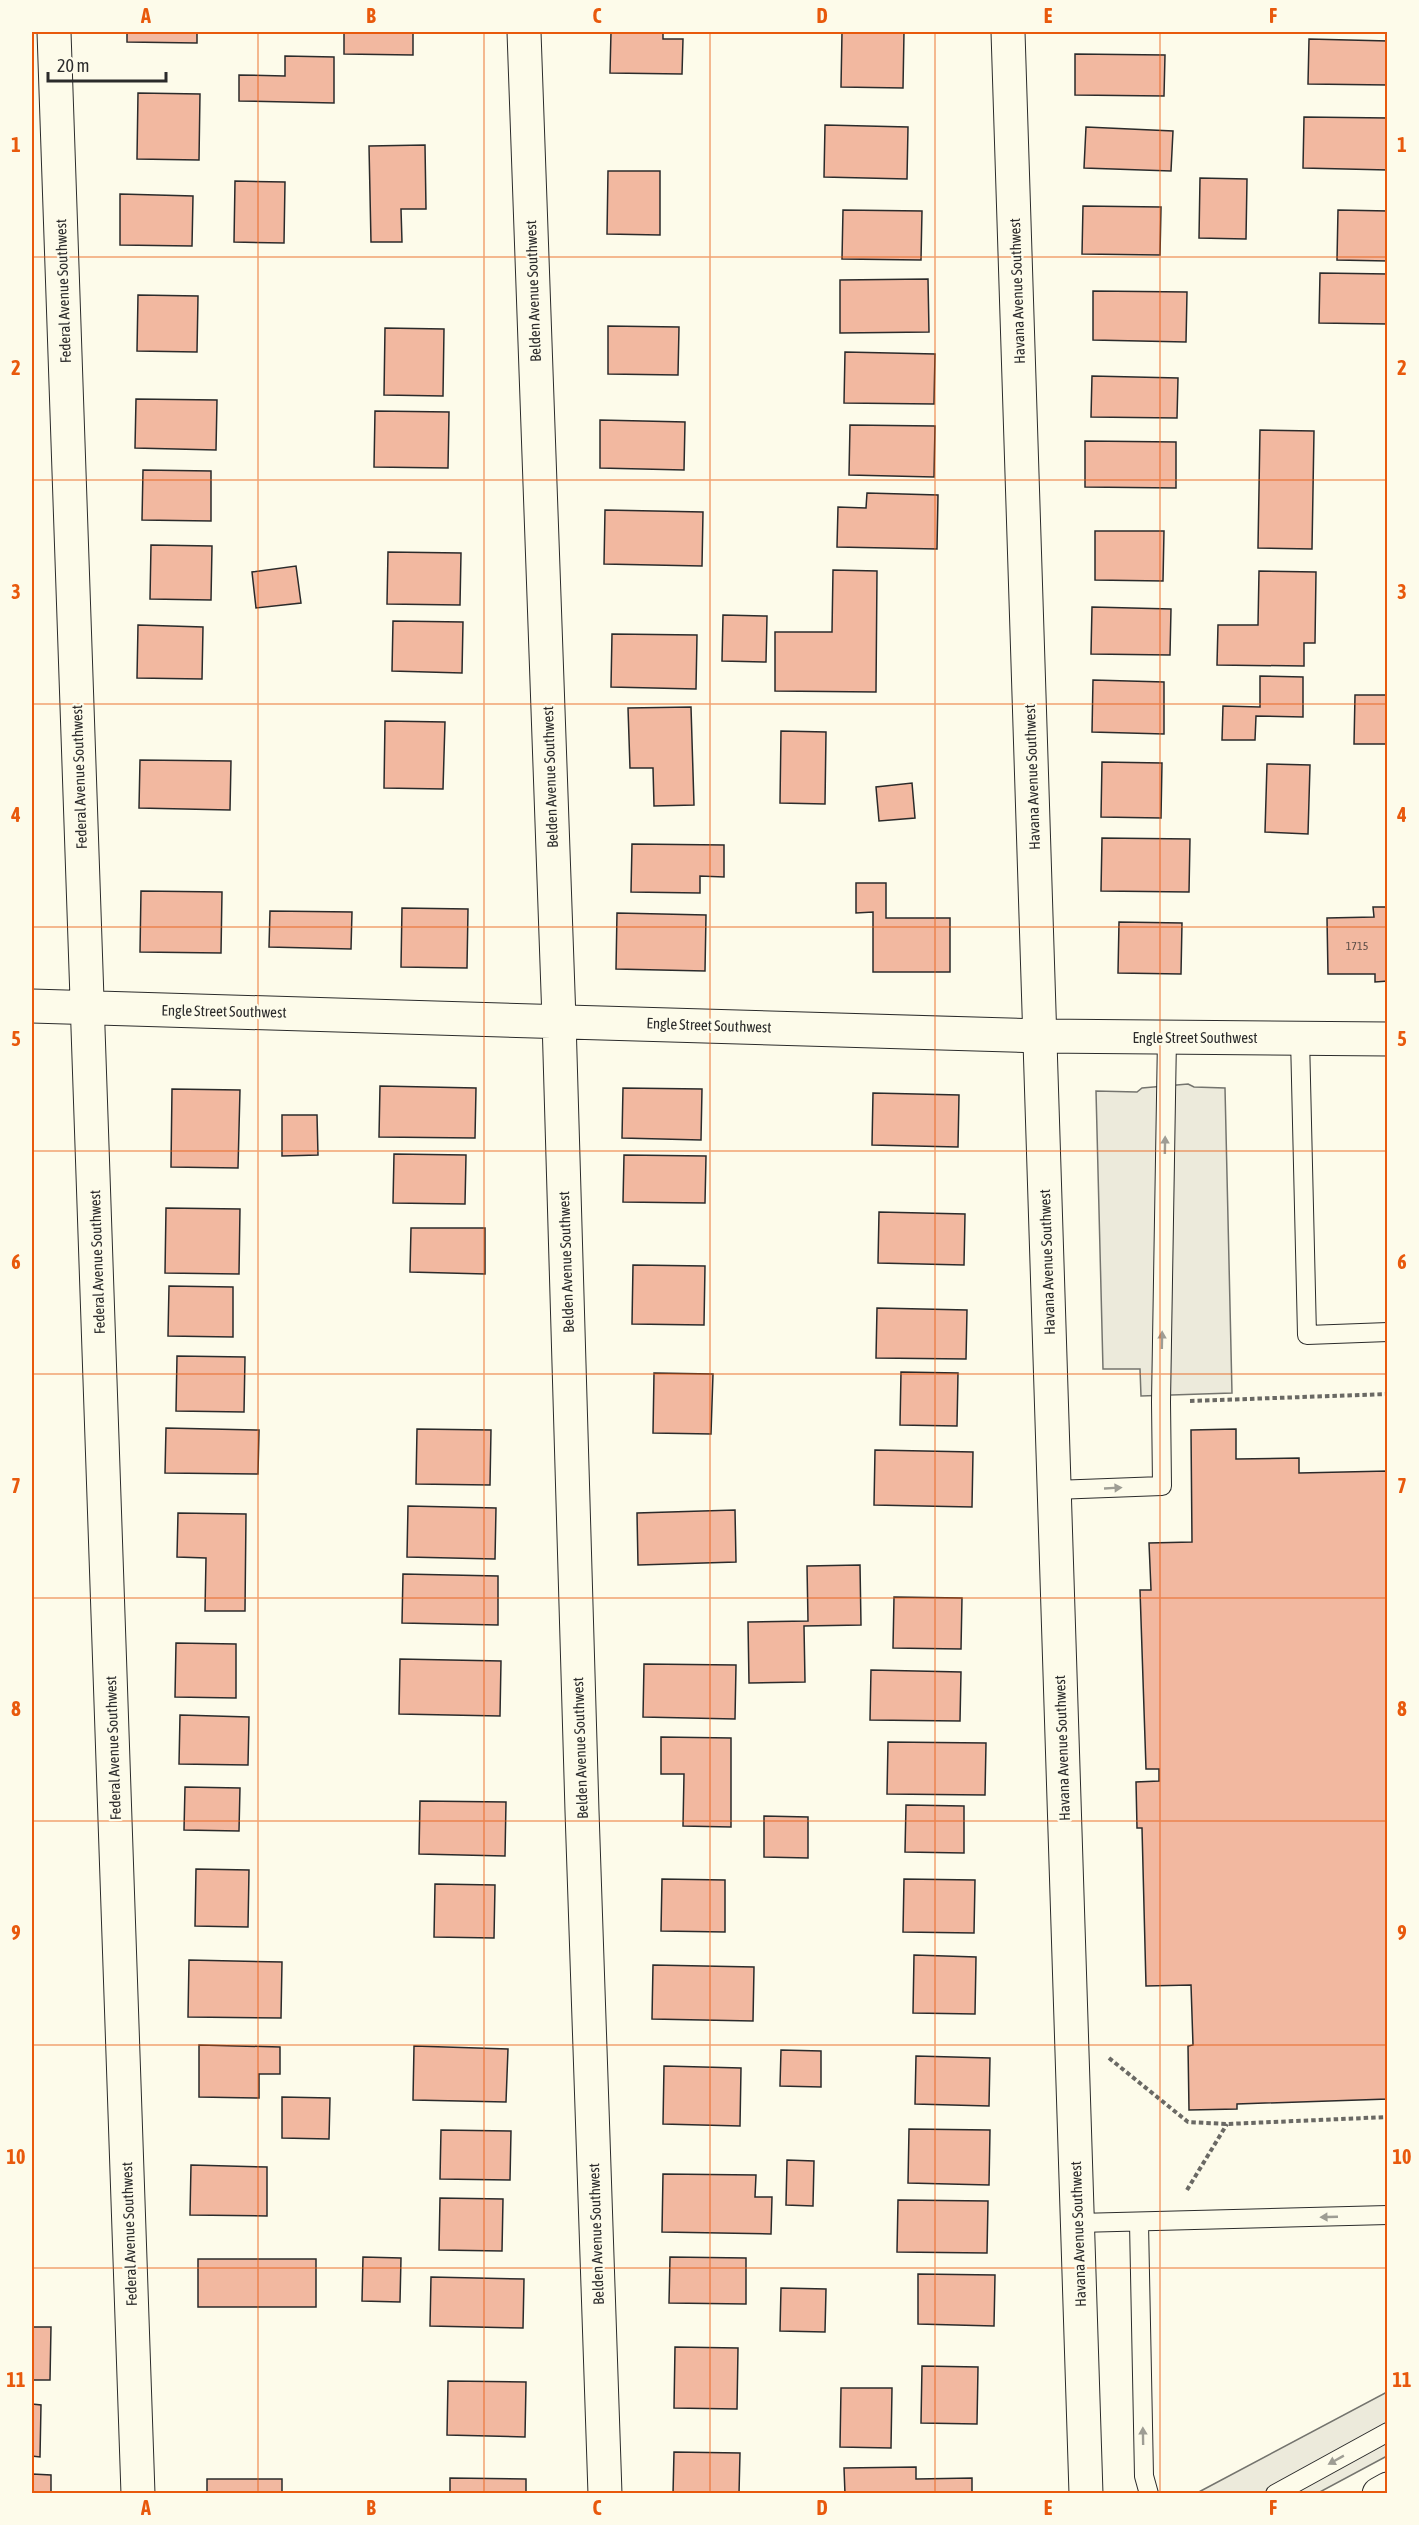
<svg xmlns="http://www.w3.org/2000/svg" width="1419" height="2525" font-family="'Asap Condensed',sans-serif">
	<rect width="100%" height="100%" fill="#fdfbea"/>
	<path fill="#eceadb" stroke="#74746e" stroke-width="1.5" d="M1188 1084 1194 1087 1225 1088 1232 1393 1141 1396 1140 1369H1103L1096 1091 1137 1092 1142 1088Z
		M1387 2392V2456L1318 2493 1195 2494Z"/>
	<path fill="#f2b8a0" stroke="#2b2b2b" stroke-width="1.5" d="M127 32H197V43L127 42Z
		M344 32H413V55L344 54Z
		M611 32H663V39H683L682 74 610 73Z
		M842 32H904L903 88 841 87Z
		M1309 39 1388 41V85L1308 84Z
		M1075 54 1165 55 1164 96 1075 95Z
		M285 56 334 57V103L239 101V75L285 76Z
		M138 93 200 94 199 160 137 159Z
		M1304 117 1388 118V170L1303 168Z
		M825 125 908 127 907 179 824 177Z
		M1086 127 1173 131 1171 171 1084 168Z
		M425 145 426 209H401L402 242H371L369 146Z
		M608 171H660V235L607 234Z
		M1200 178 1247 179 1246 239 1199 238Z
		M235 181 285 182 284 243 234 242Z
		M120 194 193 196 192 246 120 245Z
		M1083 206 1161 207 1160 255 1082 254Z
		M843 210 922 211 921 260 842 259Z
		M1338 210 1388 211V261L1337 260Z
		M1320 273 1388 274V324L1319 323Z
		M928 279 929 332 840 333V280Z
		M1093 291 1187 292 1186 342 1093 340Z
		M138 295 198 296 197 352 137 351Z
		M608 326 679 327 678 375 608 374Z
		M385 328 444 329 443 396 384 395Z
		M845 352 935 354 934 404 844 403Z
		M1092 376 1178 378 1177 418 1091 417Z
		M136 399 217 400 216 450 135 448Z
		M375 411 449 412 448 468 374 467Z
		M600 420 685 422 684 470 600 468Z
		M850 425 935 426 934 477 849 475Z
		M1260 430 1314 431 1312 549 1258 548Z
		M1085 441 1176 442V488L1085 487Z
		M143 470 211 471V521L142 520Z
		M867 493 938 495 937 549 837 547 838 507 866 508Z
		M605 510 703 512 702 566 604 564Z
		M1095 531H1164L1163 581 1095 580Z
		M151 545 212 546 211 600 150 599Z
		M388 552 461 553 460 605 387 604Z
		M296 566 301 603 256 608 252 572Z
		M833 570 877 571 876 692 775 691V632H832Z
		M1259 571 1316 572 1315 643H1304V666L1217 665 1218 625H1258Z
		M1092 607 1171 609 1170 655 1091 654Z
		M723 615 767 616 766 662 722 661Z
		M393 621 463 622 462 673 392 671Z
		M138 625 203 627 202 679 137 678Z
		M612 634 697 635 696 689 611 687Z
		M1260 676 1303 677V717L1256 716 1255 740H1222L1223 706 1260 707Z
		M1093 680 1164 682V734L1092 732Z
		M1355 695H1388V744H1354Z
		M691 707 694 805 654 806 653 768H630L628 708Z
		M385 721 445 722 443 789 384 788Z
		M781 731 826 732 825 804 780 803Z
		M140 760 231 761 230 810 139 808Z
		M1102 762 1162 763 1161 818 1101 817Z
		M1267 764 1310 765 1308 834 1265 832Z
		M912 783 915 818 879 821 876 787Z
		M1102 838 1190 839 1189 892 1101 891Z
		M632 844 724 845V877L700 876V893L631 892Z
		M856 883H886V918H950V972H873V912L856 913Z
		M141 891 222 892 221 953 140 952Z
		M1373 907H1388V981L1375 982V974H1328L1327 918 1374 917Z
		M402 908 468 909 467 968 401 967Z
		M270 911 352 912 351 949 269 947Z
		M617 913 706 915 705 971 616 969Z
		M1119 922 1182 923 1181 974 1118 973Z
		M380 1086 476 1088 475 1138 379 1137Z
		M623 1088 702 1089 701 1140 622 1138Z
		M172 1089 240 1090 238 1168 171 1167Z
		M873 1093 959 1095 958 1147 872 1145Z
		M282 1115H317L318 1155 282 1156Z
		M394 1154 466 1155 465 1204 393 1203Z
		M624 1155 706 1156 705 1203 623 1202Z
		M166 1208 240 1209 239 1274 165 1273Z
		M879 1212 965 1214 964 1265 878 1263Z
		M411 1228H485V1274L410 1272Z
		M633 1265 705 1266 704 1325 632 1324Z
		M169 1286 233 1287V1337L168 1336Z
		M877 1308 967 1310 966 1359 876 1358Z
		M177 1356 245 1357 244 1412 176 1411Z
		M901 1372 958 1373 957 1426 900 1425Z
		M654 1373 713 1374 711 1434 653 1433Z
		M166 1428 259 1430 258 1474 165 1473Z
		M417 1429 491 1430 490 1485 416 1484Z
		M1236 1429V1459L1299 1458V1473L1388 1471V2099L1237 2104V2109L1189 2110 1188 2046 1193 2045 1191 1985 1146 1986 1142 1828H1137L1136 1782 1159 1781V1769H1146L1140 1590H1151L1149 1543 1192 1542 1191 1430Z
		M875 1450 973 1452 972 1507 874 1505Z
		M408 1506 496 1508 495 1559 407 1557Z
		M735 1510 736 1562 638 1565 637 1513Z
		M178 1513 246 1514 245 1611H205L206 1558 177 1557Z
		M860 1565 861 1625 804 1626 805 1682 749 1683 748 1622 808 1621 807 1566Z
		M403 1574 498 1576V1625L402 1623Z
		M894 1597 962 1598 961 1649 893 1648Z
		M176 1643 236 1644V1698L175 1697Z
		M400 1659 501 1661 500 1716 399 1714Z
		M644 1664 736 1665 735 1719 643 1717Z
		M871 1670 961 1672 960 1721 870 1720Z
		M180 1715 249 1717 248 1765 179 1764Z
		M661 1737 731 1738V1827L683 1826 684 1774H661Z
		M888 1742 986 1743 985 1795 887 1794Z
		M185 1787 240 1788 239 1831 184 1830Z
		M420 1801 506 1802 505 1856 419 1854Z
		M906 1805 964 1806V1853L905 1852Z
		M764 1816 808 1817V1858L764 1857Z
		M196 1869 249 1870 248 1927 195 1926Z
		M662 1879 725 1880V1932L661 1931Z
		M904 1879 975 1880 974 1933 903 1932Z
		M435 1884 495 1885 494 1938 434 1937Z
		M914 1955 976 1957 975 2014 913 2013Z
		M189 1960 282 1962 281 2018 188 2017Z
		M653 1965 754 1967 753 2021 652 2019Z
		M199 2045 280 2047V2074H259V2098L199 2097Z
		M414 2046 508 2049 506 2102 413 2100Z
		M781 2050 821 2051V2087L780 2086Z
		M916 2056 990 2058 989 2106 915 2104Z
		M664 2066 741 2068 740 2126 663 2124Z
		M282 2097 330 2098 329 2139 282 2138Z
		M909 2129 990 2130 989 2185 908 2183Z
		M441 2130 511 2131 510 2180 440 2179Z
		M787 2160 814 2161 813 2206 786 2205Z
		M191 2165 267 2167V2216L190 2215Z
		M663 2174 756 2175 755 2197H772L771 2234 662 2232Z
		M440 2198 503 2199 502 2251 439 2250Z
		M898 2200 988 2201 987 2253 897 2252Z
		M363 2257 401 2258 400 2302 362 2301Z
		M670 2257 746 2258V2304L669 2303Z
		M198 2259H316V2307H198Z
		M918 2274 995 2275 994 2326 918 2324Z
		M431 2277 524 2279 523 2328 430 2326Z
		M781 2288 826 2289 825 2332 780 2331Z
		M32 2327H51L50 2380H32Z
		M675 2347 738 2348 737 2409 674 2408Z
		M922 2366 978 2367 977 2424 921 2423Z
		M448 2381 526 2382 525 2437 447 2435Z
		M841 2388H892L891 2448 840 2447Z
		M32 2404 41 2405 40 2457 32 2456Z
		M674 2452 740 2453 739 2494H673Z
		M916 2467V2479L972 2478V2494H845L844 2468Z
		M32 2474 51 2475V2494H32Z
		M450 2478 526 2479V2494H450Z
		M207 2479H282V2494H207Z"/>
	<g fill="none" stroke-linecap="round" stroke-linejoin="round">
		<g stroke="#2b2b2b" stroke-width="20">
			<path id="lane" d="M1300 1038 1307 1335 1388 1332
				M1054 1490 1162 1486 1161 1402 1167 1037
				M1078 2223 1388 2215
				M1139 2223 1144 2476 1149 2494
				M1275 2494 1388 2432"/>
		</g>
		<g stroke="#2b2b2b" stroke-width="35">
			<path id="street" d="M54 32 138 2494
				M524 32 559 1020 582 1811 605 2494
				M1008 32 1086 2494
				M32 1006 1040 1036 1388 1039"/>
		</g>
		<g stroke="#2b2b2b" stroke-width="35">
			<path id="secondary" d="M1379 2494 1388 2489"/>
		</g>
		<path stroke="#6a6964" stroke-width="4" stroke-dasharray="4.5 3" stroke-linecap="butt" d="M1190 1401 1388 1394
			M1109 2058 1188 2122 1227 2124 1388 2117
			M1187 2190 1227 2124"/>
		<use href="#lane" stroke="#fdfbea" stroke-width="18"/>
		<use href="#street" stroke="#fdfbea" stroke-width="33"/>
		<use href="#secondary" stroke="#fdfbea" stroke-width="33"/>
	</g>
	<defs><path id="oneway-solid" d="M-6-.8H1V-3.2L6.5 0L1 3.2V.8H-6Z" transform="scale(1.5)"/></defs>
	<g fill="#9e9d94">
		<use href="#oneway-solid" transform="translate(1165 1145) rotate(-89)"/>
		<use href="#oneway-solid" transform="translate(1162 1340) rotate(-89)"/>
		<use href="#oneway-solid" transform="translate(1113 1488) rotate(-3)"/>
		<use href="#oneway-solid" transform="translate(1329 2217) rotate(178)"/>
		<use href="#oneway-solid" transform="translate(1143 2436) rotate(-91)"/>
		<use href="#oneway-solid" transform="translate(1336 2460) rotate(151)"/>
	</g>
	<path fill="none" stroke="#e8590c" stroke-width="1.5" stroke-opacity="0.55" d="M258 32V2494M484 32V2494M710 32V2494M935 32V2494M1160 32V2494M32 257H1388M32 480H1388M32 704H1388M32 927H1388M32 1151H1388M32 1374H1388M32 1598H1388M32 1821H1388M32 2045H1388M32 2268H1388"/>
	<g text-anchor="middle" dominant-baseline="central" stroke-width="4.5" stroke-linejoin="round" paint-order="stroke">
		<g font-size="12" fill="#5d4e48">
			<text x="1357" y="946">1715</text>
		</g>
		<g font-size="15" fill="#2b2b2b" stroke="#fdfbea">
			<text transform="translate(63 291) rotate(-92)">Federal Avenue Southwest</text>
			<text transform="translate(533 291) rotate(-92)">Belden Avenue Southwest</text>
			<text transform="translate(1017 291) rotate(-92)">Havana Avenue Southwest</text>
			<text transform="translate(79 777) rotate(-92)">Federal Avenue Southwest</text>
			<text transform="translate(550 777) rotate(-92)">Belden Avenue Southwest</text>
			<text transform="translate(1032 777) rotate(-92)">Havana Avenue Southwest</text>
			<text transform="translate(224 1011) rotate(1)">Engle Street Southwest</text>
			<text transform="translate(709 1025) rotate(2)">Engle Street Southwest</text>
			<text x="1195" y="1037">Engle Street Southwest</text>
			<text transform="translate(97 1262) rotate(-92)">Federal Avenue Southwest</text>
			<text transform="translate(566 1262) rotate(-92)">Belden Avenue Southwest</text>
			<text transform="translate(1047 1262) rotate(-92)">Havana Avenue Southwest</text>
			<text transform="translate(113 1748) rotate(-92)">Federal Avenue Southwest</text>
			<text transform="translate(580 1748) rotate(-92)">Belden Avenue Southwest</text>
			<text transform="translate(1062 1748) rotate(-92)">Havana Avenue Southwest</text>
			<text transform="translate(129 2234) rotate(-92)">Federal Avenue Southwest</text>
			<text transform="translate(596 2234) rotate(-92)">Belden Avenue Southwest</text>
			<text transform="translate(1078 2234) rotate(-92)">Havana Avenue Southwest</text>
		</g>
	</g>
	<rect width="1419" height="2525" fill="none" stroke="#fdfbea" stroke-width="66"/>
	<path d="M48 72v9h118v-9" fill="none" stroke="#2b2b2b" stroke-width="3"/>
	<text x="57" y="72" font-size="18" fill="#2b2b2b" stroke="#fdfbea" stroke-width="4.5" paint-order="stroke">20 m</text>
	<rect x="33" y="33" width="1353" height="2459" fill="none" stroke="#e8590c" stroke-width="2"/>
	<g font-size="20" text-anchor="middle" font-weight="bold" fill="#e8590c">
		<text x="146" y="23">A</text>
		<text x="371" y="23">B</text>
		<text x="597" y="23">C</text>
		<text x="822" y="23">D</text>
		<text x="1048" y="23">E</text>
		<text x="1273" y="23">F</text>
		<text x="16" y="152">1</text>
		<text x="1402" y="152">1</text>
		<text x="16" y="375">2</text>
		<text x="1402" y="375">2</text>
		<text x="16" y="599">3</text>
		<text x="1402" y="599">3</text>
		<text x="16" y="822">4</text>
		<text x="1402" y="822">4</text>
		<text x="16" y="1046">5</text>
		<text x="1402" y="1046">5</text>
		<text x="16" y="1269">6</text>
		<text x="1402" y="1269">6</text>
		<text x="16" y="1493">7</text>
		<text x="1402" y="1493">7</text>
		<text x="16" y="1716">8</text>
		<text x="1402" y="1716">8</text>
		<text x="16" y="1940">9</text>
		<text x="1402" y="1940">9</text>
		<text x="16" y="2164">10</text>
		<text x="1402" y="2164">10</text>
		<text x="16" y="2387">11</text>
		<text x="1402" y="2387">11</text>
		<text x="146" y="2515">A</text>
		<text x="371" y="2515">B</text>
		<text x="597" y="2515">C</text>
		<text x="822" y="2515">D</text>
		<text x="1048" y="2515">E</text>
		<text x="1273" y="2515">F</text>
	</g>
</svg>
